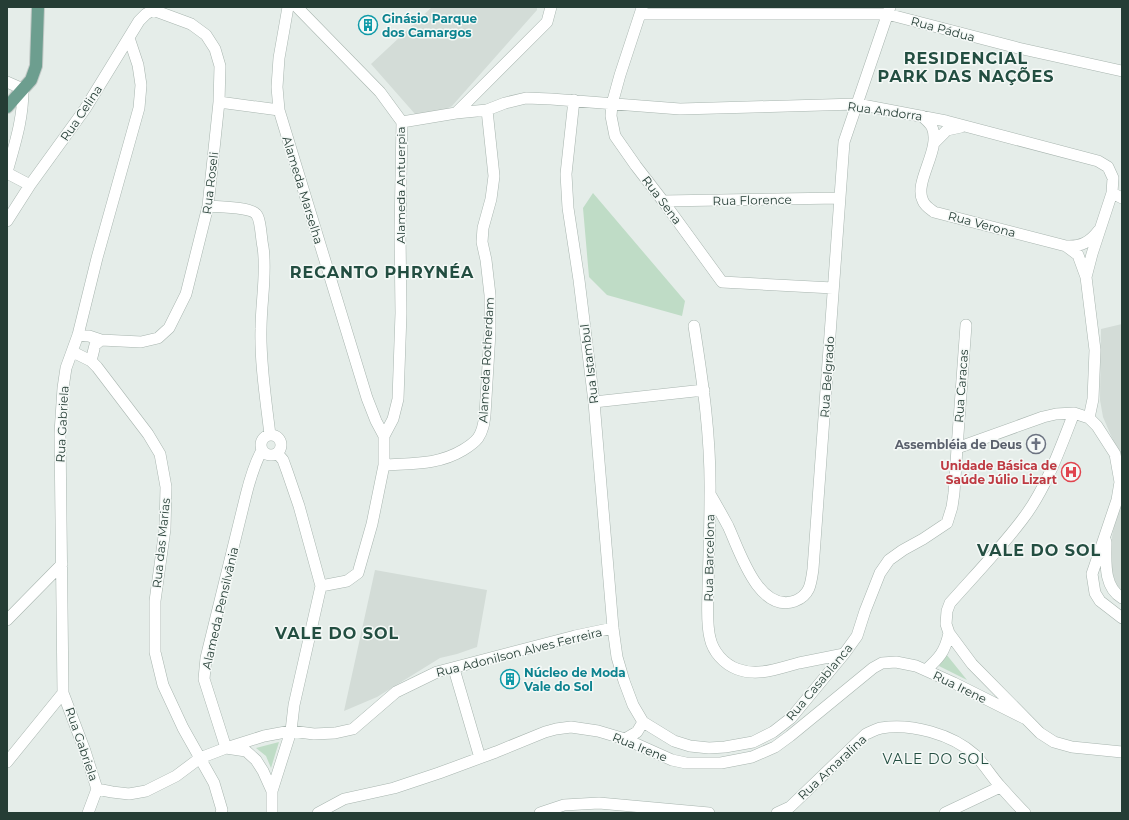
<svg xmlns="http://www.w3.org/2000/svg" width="1129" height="820" font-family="Montserrat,sans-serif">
	<rect width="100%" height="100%" fill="#e5ede9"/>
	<path fill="#d3dcd7" d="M432 7H537V10L452 106 443 111 415 114 371 64Z
		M1122 324V461L1103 417 1100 400 1101 329Z
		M1122 485V594L1117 588 1111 568 1110 547Z
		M375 570 487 590 477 647 457 654 440 658 377 697 344 711Z"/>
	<path fill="#bfdcc6" d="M593 193 685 301 682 316 607 295 589 277 583 208Z
		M946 654 967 680 939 666Z
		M279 742 271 768 266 756 256 748Z"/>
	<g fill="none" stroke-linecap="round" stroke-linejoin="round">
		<g stroke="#a8b5af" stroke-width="12">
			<path id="minor" d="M288 7 279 58 277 87 279 110 367 398 376 421 384 436
				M297 7 380 92 402 122 400 232 401 313 398 399 393 419 384 436V465L372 524 358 573 347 581 321 586
				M642 8 620 75 612 104 611 116 615 136 636 166 663 201 722 282 833 288
				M640 14H887L1018 48 1122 71
				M7 82 23 89C23 120 15 143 7 172
				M574 100 566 174 568 208 579 280 594 402 613 628 617 657 624 681 633 705 643 722 674 741 690 746 709 748 725 747 753 742 773 732 791 718 844 654 857 636 865 611 880 573 889 560 903 550 923 539 947 523 952 507 954 493 957 448 1043 417 1056 414 1074 413 1089 418 1097 426 1115 454 1120 482 1117 500 1092 574 1095 593 1100 601 1122 618
				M219 102 279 110
				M456 113 547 22 551 7
				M922 116C925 119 930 123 932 127 942 149 913 182 923 201 925 206 930 209 934 212L1066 246 1078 255 1086 277
				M402 122 456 113 487 110 505 103 526 98 551 99 680 109 857 104 946 121 1098 161 1108 167 1113 178 1112 193 1092 254 1086 277 1095 350 1093 399 1089 418
				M934 143 947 130 961 127
				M7 173 30 185
				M1112 193 1122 198
				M663 201 840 198
				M208 206C218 207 250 207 256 214 261 219 261 239 263 247 267 273 261 302 261 329 260 364 266 400 270 435
				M7 221 30 185 85 109 139 21 146 14 153 10 191 24 206 35 215 49 220 66 219 102 208 206 186 294 169 328 158 338 141 342 101 340 89 336 78 335
				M1066 246C1081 247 1090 242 1099 230
				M694 326C703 383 711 438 710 496 710 526 709 556 708 587 708 603 706 622 710 638 713 652 724 664 737 669 758 677 779 668 799 663 814 660 829 657 844 654
				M73 352 91 361 97 367 148 434 160 454 166 487 165 529 155 601V652L163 685 183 728 214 783 222 810 221 813
				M91 361 95 345 101 340
				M594 402 704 390
				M1074 413C1060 449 1046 489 1022 520 1000 549 974 576 950 603L947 611 946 624 949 633 972 664 1040 733 1054 742 1072 747 1122 752
				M261 445a10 10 0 1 1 20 0a10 10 0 1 1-20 0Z
				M957 448 966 325
				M262 450C254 465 250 479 246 495L206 658 204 679 226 748 246 751 256 760 263 771 272 791V813
				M384 465C413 463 438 465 463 450 468 447 474 443 478 438 483 431 484 423 485 415L490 332V295L486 260 482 242 483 228 491 199 494 176 487 110
				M710 494C716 504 722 515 728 526 739 549 758 614 795 601 810 595 811 584 813 569L844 142 890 7
				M1106 542C1106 561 1103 587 1122 598
				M7 620 62 564
				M454 669 480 758
				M926 670C939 658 945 652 949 633
				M625 739 637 732 643 722
				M7 762 63 693
				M97 789 112 792 129 794 146 791 176 776 200 758 226 748 264 736 291 731 314 734 335 733 353 729 396 692 437 672 575 636 613 628
				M272 791 291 731 294 705 321 586 299 506 287 471 283 460 277 453
				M88 813 97 789 85 751 63 693 60 433 63 388 66 368 78 335 97 258 139 108 141 85 138 65 129 38
				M318 813 344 799 394 788 439 773 496 752 545 732 556 729 571 727 598 731 625 739 672 760 686 763H721L752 757 775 747 790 736 873 668 882 663 896 662 916 666 954 683 1024 718
				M540 813 564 805 599 803 709 813
				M777 813 790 807 866 734C871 732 876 729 881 728 911 723 952 734 975 755 984 764 991 776 1000 786 1008 795 1016 804 1025 813
				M945 813 1000 787"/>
		</g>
		<g stroke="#c2c9c6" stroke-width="14">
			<path id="major" d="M7 107 31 80 36 66 38 7"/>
		</g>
		<use href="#minor" stroke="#fff" stroke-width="11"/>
		<use href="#major" stroke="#6d9e8f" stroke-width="12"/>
	</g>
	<defs>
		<g id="building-ring" transform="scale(1)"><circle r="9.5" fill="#f5f9f7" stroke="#0f9aa8" stroke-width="1.5"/><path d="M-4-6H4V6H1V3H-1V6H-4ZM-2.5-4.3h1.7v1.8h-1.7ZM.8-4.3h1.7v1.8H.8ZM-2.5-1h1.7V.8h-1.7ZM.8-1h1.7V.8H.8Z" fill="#0f9aa8"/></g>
		<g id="church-ring" transform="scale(1)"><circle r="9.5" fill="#f5f9f7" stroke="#6b7280" stroke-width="1.5"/><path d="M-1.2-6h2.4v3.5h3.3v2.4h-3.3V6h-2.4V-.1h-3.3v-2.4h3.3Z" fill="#6b7280"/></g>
		<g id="hospital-ring" transform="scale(1)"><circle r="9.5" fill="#f5f9f7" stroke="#e0444e" stroke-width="1.5"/><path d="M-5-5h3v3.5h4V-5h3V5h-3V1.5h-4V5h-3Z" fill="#e0444e"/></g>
	</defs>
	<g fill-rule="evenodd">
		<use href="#building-ring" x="368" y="25"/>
		<use href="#church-ring" x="1036" y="444"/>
		<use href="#hospital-ring" x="1071" y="472"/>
		<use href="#building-ring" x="510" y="679"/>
	</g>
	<g text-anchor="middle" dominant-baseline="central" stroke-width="3" stroke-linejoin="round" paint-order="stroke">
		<g font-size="12" font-weight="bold" fill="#0d838f" stroke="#f5f9f7" text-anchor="start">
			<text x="382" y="18">Ginásio Parque<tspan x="382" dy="14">dos Camargos</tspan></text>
			<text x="524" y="672">Núcleo de Moda<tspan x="524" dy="14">Vale do Sol</tspan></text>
		</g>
		<g font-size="12" fill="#253d35" stroke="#f5f9f7">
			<text transform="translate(943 29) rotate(15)">Rua Pádua</text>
			<text transform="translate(885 111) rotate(8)">Rua Andorra</text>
			<text transform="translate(81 113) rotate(-56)">Rua Celina</text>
			<text transform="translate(210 183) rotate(-83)">Rua Roseli</text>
			<text transform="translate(400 185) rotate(-90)">Alameda Antuerpia</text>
			<text transform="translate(303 190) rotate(73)">Alameda Marselha</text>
			<text transform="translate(662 200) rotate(53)">Rua Sena</text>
			<text transform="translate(752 200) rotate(-1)">Rua Florence</text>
			<text transform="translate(982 224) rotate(15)">Rua Verona</text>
			<text transform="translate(486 360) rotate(-87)">Alameda Rotherdam</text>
			<text transform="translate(589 364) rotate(-97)">Rua Istambul</text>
			<text transform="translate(827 377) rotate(-86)">Rua Belgrado</text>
			<text transform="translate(961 386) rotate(-86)">Rua Caracas</text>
			<text transform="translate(62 424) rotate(-87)">Rua Gabriela</text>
			<text transform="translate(161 543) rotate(-84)">Rua das Marias</text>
			<text transform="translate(709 558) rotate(-89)">Rua Barcelona</text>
			<text transform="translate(220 608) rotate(-77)">Alameda Pensilvânia</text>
			<text transform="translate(519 652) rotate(-14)">Rua Adonilson Alves Ferreira</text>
			<text transform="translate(819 682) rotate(-50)">Rua Casablanca</text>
			<text transform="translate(960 687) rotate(26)">Rua Irene</text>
			<text transform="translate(82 744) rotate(71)">Rua Gabriela</text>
			<text transform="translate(640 747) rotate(22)">Rua Irene</text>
			<text transform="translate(832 767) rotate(-43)">Rua Amaralina</text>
		</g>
		<g font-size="12" font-weight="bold" fill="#5b616d" stroke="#f5f9f7" text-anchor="end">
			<text x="1022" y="444">Assembléia de Deus</text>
		</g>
		<g font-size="12" font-weight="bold" fill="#be3a42" stroke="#f5f9f7" text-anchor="end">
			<text x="1057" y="465">Unidade Básica de<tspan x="1057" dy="14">Saúde Júlio Lizart</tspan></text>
		</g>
		<g font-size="14" letter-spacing="1" fill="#234e41" stroke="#f5f9f7">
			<text x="936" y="759">VALE DO SOL</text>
		</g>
		<g font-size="16" font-weight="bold" letter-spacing="1" fill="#234e41" stroke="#f5f9f7">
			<text x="966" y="58">RESIDENCIAL<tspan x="966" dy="18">PARK DAS NAÇÕES</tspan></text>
			<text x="382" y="272">RECANTO PHRYNÉA</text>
			<text x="1039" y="550">VALE DO SOL</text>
			<text x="337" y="633">VALE DO SOL</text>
		</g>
	</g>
	<rect width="1129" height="820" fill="none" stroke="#253d35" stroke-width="16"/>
</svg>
